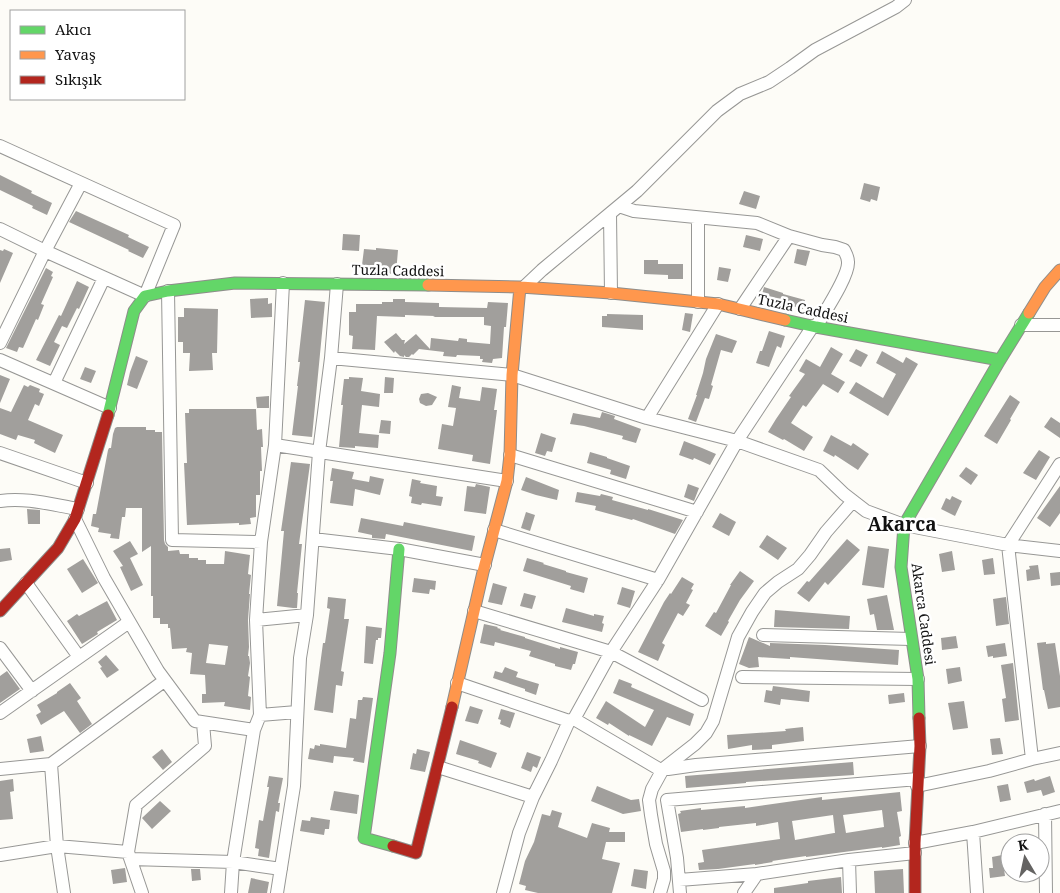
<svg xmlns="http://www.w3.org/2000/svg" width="1060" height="893" font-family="'Noto Serif',serif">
	<rect width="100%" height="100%" fill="#fdfcf7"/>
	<path fill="#a19f9c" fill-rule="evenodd" d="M0 175 32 191 31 193 52 203 47 215 32 208 33 206 0 190Z
		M864 183 880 187 877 201 871 199 870 202 860 199Z
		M744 191 760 196 756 209 739 204Z
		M76 211 129 235 128 237 149 247 143 258 128 251 129 250 69 222Z
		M343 234 360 235 359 251 342 250Z
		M746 235 763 239 760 251 743 247Z
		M376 248 398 250 396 274 361 273 364 249 376 250Z
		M4 249 13 253 0 283V250L3 251Z
		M797 249 810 251 806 266 794 263Z
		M644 260H658V264H683V279H668V275L644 274Z
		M719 267 731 269 728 282 717 280Z
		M46 268 53 272 51 276 53 277 41 304 44 305 38 320 36 319 23 348 19 347 17 352 6 348Z
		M77 281 89 287 79 309 77 308 67 328 62 326 54 342 60 345 50 366 36 360 59 315 61 316Z
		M764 287 783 293V294L805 300 803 309 780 303 779 304 761 298Z
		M268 298V304L272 303V317L251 318 250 299Z
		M393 299H405V302L439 303V307L487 308 488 302 508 303 506 327H504L502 358 493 359 492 363 482 362 483 359H480V356L457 355 456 357 443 356 444 352 419 349 413 355 412 354 409 357H406L404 355V357L400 356 395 351 394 353 384 342 396 333 402 340H405L404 344 416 334 430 349 431 338 458 341 459 338 467 339V342L490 344 491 326 484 325V317H433L435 316 405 315V317L377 316 375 350 352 349 353 336 349 335V312H356V304H382V302H393Z
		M305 300 325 302 312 437 292 435 298 386H297L300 362H298Z
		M184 308 218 309 217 353H212L213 370 189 371 190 353H183V342H178V317H184Z
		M685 313 693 314 690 332 682 330Z
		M607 314 643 315V330L602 327V316H607Z
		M769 331 785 336 781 348 777 346 769 367 756 363 760 351H762Z
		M716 334 737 341 732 353 721 350 711 385 713 386 709 399 705 398 696 422 688 419 697 395H696L703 373 706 359Z
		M831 347 843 354 831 374 845 382 838 393 823 384 806 407 803 405 791 423 813 437 804 451 784 439 783 440 768 432 776 419 791 397 789 396 805 374 799 371 806 359 820 367Z
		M856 349 868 355 861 367 849 361Z
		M882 351 903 363 906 357 918 364 888 416 849 393 856 382 883 398 896 374 876 363Z
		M136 356 148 361 137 389 127 385 130 372Z
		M85 367 96 371 91 383 80 379Z
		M0 375 10 379 0 403Z
		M349 377 363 378 361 391 380 394 379 407 362 405 359 433 379 435 378 448 355 446V448L339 447 343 405H341L344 379H349Z
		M385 377 394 378 393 393H384Z
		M24 385 28 387 30 385 40 389 39 392 44 394 39 406 35 404 28 420 63 435 55 453 34 443 35 440 18 435 16 440 0 434V408L11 412Z
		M452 385 461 387 459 398 480 401 482 387 497 389 494 410H497L490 464 472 461 473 455 438 449 442 424 453 426 456 408 448 407Z
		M428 393 437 397 432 405 426 406 420 403 419 399 421 394Z
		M1010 395 1020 402 1010 419 1011 420 997 444 984 436Z
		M269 396V408H257L256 397Z
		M189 409H256L257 430 262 429 263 447H261L262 471H260V495H256V517L250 518 251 524 239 525V523L187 525 184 463H187L185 413H189Z
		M602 412 615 416 614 419 641 429 636 443 622 439 623 436 584 426 570 424 573 413 600 418Z
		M1051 417 1060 423V438L1044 427Z
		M381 420 391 421 390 434 379 433Z
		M117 427H146V430H155V432H162L164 540 165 544 168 547V551L179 550 180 554H189V558H198V560H206V564H224L225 551 250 555 248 574 251 575 249 594H250L248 620 249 647 248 656H249L250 663 248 676 250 677 248 696 251 697 250 710 224 706 225 702 202 703V694H206L205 675 190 674 192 653 186 652 187 648 172 649 170 628H168V624H160V618H153V596H151V546L142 552V508H126L125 517H122L119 539 110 538 111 534 98 532 99 528 91 526 93 514H96L108 450 109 448H111L113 434 115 428ZM209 644 228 646 225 665 206 663Z
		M541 433 556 438 552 452 547 451 545 456 535 453Z
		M831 435 851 446 853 443 869 454 858 470 835 455 834 457 823 451Z
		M684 441 702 448 716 454 710 465 694 458 693 460 679 455Z
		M1039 450 1050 457 1036 480 1023 473Z
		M590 452 607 457V458L630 466 626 479 610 474 611 470 587 463Z
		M291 462 310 464 299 544H302L297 593H298L297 608H293L277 606 284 531H281Z
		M966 467 978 475 971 485 959 476Z
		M332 468 354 472 352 479 369 482 370 476 384 479 380 495 355 489 353 506 330 503 333 481H330Z
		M526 477 559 490 557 500 536 495 521 490Z
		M412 479 421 481 420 483 437 486 436 496 443 497 441 506 422 503 421 505 411 503 412 497 409 496Z
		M476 484 490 487 486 514 464 511 467 486 475 487Z
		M688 484 699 488 694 501 684 497Z
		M1060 486V513L1050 527 1037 518Z
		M577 492 600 496 601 494 613 497 612 500 648 510V509L683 520 675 534 633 519 632 520 595 510 596 506 575 502Z
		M952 496 962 501 955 516 941 509 946 498 950 500Z
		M27 509 40 510V524H28Z
		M526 512 535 515 530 531 521 528Z
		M720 513 736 522 729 536 712 527Z
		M361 518 403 526 404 522 475 536 472 551 386 534 385 539 372 538V535L358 532Z
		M767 535 787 548 778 560 759 547Z
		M847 539 860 550 828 585 825 582 809 602 797 593 807 581 809 582Z
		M130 541 138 554 130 558 143 585 131 591 120 567 123 566 113 551Z
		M868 546 889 549 884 588 862 585Z
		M10 548 12 560 0 562V549Z
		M952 551 955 570 942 572 939 554Z
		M527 558 544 563 543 564 566 571V572L588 578 584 593 570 589 571 586 523 571Z
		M993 558 995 574 984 575 982 560Z
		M83 559 98 583 82 593 67 569Z
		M1038 565 1040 579 1027 581 1026 570 1030 569 1029 566Z
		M740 571 754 581 740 600 728 621 729 622 721 636 705 626 714 612 716 613 731 585H730Z
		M1060 572V585L1051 586 1050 573Z
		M682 577 694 584 691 589 693 590 686 603 690 605 683 616 678 613 662 643 665 645 658 661 638 652 664 602 670 593 671 594Z
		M414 578 436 581 435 590 430 589 429 594 412 592Z
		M493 583 507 587 502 605 488 602Z
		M622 587 635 591 630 608 617 604Z
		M524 593 536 596 532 609 520 606Z
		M887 595 894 630H877L874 614 870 615 867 599Z
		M328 597 346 599 344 619H349L341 671 344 672 342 686 336 685 333 713 314 710 323 643H325L330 609 327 608Z
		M1006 597 1009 624 996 626 993 599Z
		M107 601 117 620 97 632 98 634 82 644 67 621 77 614 79 616Z
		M566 608 594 616V614L604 616 602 623 604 624 602 632 562 622Z
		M775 610 850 616 849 629 774 627Z
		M484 624 498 627 497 628 501 629 500 630 525 637V638L560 649V647L578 652 575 664H573L571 670 555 666V664L529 656 531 651 495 642 494 646 480 643Z
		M366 626 382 628 381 638H378V640H376L373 664 364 663Z
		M956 636 958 648 942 650 941 638Z
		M749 637 770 646V643L825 645 899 650 898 665 790 657V659L758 657 759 667 749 668 739 664Z
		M1046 642V644L1055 643 1060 676V707L1048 709 1044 690H1043L1037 643Z
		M1005 643 1007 656 993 658V656L988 657 986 646Z
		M106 655 119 670 107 678 100 668 102 667 98 662Z
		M1013 663 1019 720 1005 722 1002 699 1006 698 1001 665Z
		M505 667 518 672 516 677 539 684 536 695 525 691V689L493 678 495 671 502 673Z
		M960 667 962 681 948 684 946 669Z
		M7 671 20 689 0 703V676Z
		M619 679 632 684 631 687 694 714 690 726 667 717 652 746 629 735V736L609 723 608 725 596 718 606 701 645 727 654 710 613 693Z
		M70 683 81 698 77 701 92 724 80 733 64 711 41 725 36 715 41 712 37 705 57 693V692Z
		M773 686 810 691 809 702 781 699 780 705 764 702 766 690 772 691Z
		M904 693 905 702 889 704 888 695Z
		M363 697 373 698 364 763 353 761 354 758 334 756 333 763 308 759 310 748 314 749 315 745 320 746V744L346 748 350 718 356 719 358 700H362Z
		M964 701 968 728 953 730 948 703Z
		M470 706 483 710 478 724 465 721Z
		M501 709 515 713 510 728 500 724 501 720 498 719Z
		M803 727 804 741 772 745V749L752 750V745L728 749 727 735 786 731 785 729Z
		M41 736 44 751 30 753 27 739Z
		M1000 738 1003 754 992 755 990 739Z
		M460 740 497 753 491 768 478 763 479 761 456 754Z
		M162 749 172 762 163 770 152 757Z
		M417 749 430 752 425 772 410 769 413 753 416 754Z
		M527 752 541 757 537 768 533 766 531 772 521 768Z
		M853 762 854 775 746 782V783L686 788 685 776Z
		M269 776 283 778 278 803H280L279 812 276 811 269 858 258 856 259 849 255 848 259 820 263 821 269 787H267Z
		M1050 776 1055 792 1043 796 1041 790 1027 793 1024 782 1034 779 1035 781Z
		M13 779 14 791 10 792 13 819 0 820V781Z
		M1008 784 1011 800 1000 802 997 786Z
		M597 786 631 800 639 799 641 811 623 814 591 801Z
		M334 791 359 795 357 814 330 810Z
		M900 792 902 811 897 812 901 836 899 837 900 845 882 848V847L806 857V856L772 861 773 862 755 865V864L718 869 699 870 698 863 704 862 702 850 780 839 778 822 756 826V823L719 827V828L703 830V829L681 832 678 814 681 813 680 811 701 808V810L745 806V808L822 797V800ZM882 810 884 827 846 833 843 815ZM833 815 835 833H834L795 840 792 821Z
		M160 801 171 811 152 829 142 818Z
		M552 810 562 813 558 827 587 838 592 823 610 828 609 832H625V842H606L602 859 620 863 612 893H538L525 890 526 886 519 884 525 861 534 842 542 814 550 816Z
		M311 817 330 820 329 829H325L324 835 300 831 302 820 310 821Z
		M1002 855 1005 876 990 878 989 868H993L992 857Z
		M125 868 127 882 113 884 111 870Z
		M191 869H200L201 880 192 881Z
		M634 869 648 871 646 889 631 886Z
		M903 869 904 893H875L874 871Z
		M841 877 842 893H774V888L808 883V881Z
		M251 878 269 882 267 893H248Z"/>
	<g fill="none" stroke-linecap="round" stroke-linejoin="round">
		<g stroke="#979795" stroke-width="14">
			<path id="street" d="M0 146 174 225 145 296 45 251 0 229
				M619 206 634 211 757 223 789 236 822 245 835 247 844 250C846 254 848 257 848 262 849 276 824 313 816 327
				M610 214 611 293
				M524 287 542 270 637 191 717 111 740 94 769 82 790 68 815 50 896 7 905 0
				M168 291 172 540 261 542
				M698 302V218
				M740 309 789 236
				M1021 325H1060
				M0 343 45 251 81 183
				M331 358 512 375 647 418 737 441 819 470 844 494 866 511 904 525 1008 545 1060 551
				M0 360 110 408
				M54 383 104 278
				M647 418 718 304
				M275 445 507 481
				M0 453 87 483
				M510 455 697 512
				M0 501C26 497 53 505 78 509
				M75 519 104 578 158 671 195 721 254 730
				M494 530 658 580
				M313 539 399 549 485 565
				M26 583 79 657
				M474 611 611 652 702 700
				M256 620 307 615
				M763 635 911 639
				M0 648 32 691
				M742 677 918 679
				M457 683 569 721
				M0 713 129 622
				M260 715 297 712
				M574 719 659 769H668L696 765 920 746
				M1032 759 1008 545 1060 464
				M438 767 533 797
				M0 769 51 764
				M917 786 989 771 1032 759 1060 753
				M1045 814 1046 893
				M973 832 977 893
				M915 843 973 832 1060 811
				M0 855 57 846 128 852
				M131 859 233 862 281 869
				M849 860 850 893
				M679 880 757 874 849 860 915 853
				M64 893 57 846 51 764 164 681
				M142 893 128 852 136 805 205 746 203 723
				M231 893 233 862 254 730 260 715 256 620 261 542 275 445 283 283
				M277 893 294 786 300 658 307 615 319 452 331 358 337 284
				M503 893 519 833 533 797 551 761 569 721 574 719 611 652 658 580 737 441 813 326
				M660 893 664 879V871L656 844 651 815 649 800 652 789 663 769 695 744 706 733 713 721 738 637 752 612 765 593 778 582 798 569 810 555 826 532 853 501
				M680 893 677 858 667 800 918 779
				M744 893 757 874"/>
		</g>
		<g stroke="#8e8d8b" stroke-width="13">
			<path id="fast" d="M785 320 816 327 1000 360
				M108 415 134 311 145 296 168 291 235 283 428 285
				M919 718 918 679 901 567 904 525 1000 360 1029 313
				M393 846 364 838 390 653 399 549"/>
		</g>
		<g stroke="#8e8d8b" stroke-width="13">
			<path id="slow" d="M428 285 520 287 611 293 718 304 785 320
				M1029 313 1045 287 1060 270
				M452 707 483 572 507 481 510 455 512 375 520 287"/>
		</g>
		<g stroke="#8e8d8b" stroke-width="13">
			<path id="jam" d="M0 611 58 548 75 519 108 415
				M393 846 416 853 452 707
				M915 893V843L920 746 919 718"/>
		</g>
		<use href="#street" stroke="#fffffe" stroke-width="12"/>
		<use href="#fast" stroke="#63d668" stroke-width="11"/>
		<use href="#slow" stroke="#ff974d" stroke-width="11"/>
		<use href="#jam" stroke="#b3261e" stroke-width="11"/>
	</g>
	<g text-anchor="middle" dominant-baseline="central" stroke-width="5" stroke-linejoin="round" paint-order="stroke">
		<g font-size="14" fill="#111" stroke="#fff">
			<text transform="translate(398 270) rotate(1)">Tuzla Caddesi</text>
			<text transform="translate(803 308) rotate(12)">Tuzla Caddesi</text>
			<text transform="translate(924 614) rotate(82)">Akarca Caddesi</text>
		</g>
		<g font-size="19" font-weight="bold" fill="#111" stroke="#fff">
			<text x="902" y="524">Akarca</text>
		</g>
	</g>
	<rect x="10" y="10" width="175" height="90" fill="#ffffff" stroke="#a0a0a0"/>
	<rect x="20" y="26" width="25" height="8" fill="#63d668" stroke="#a0a0a0"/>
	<text x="55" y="35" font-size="15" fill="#111111">Akıcı</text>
	<rect x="20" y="51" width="25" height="8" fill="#ff974d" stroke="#a0a0a0"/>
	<text x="55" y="60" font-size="15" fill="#111111">Yavaş</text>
	<rect x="20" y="76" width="25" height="8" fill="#b3261e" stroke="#a0a0a0"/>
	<text x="55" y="85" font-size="15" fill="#111111">Sıkışık</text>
	<g transform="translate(1025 858) rotate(351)"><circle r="24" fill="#ffffff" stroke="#a0a0a0"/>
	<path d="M0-4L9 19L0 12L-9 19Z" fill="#646362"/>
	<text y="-8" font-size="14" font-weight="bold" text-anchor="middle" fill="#111111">K</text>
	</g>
</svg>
